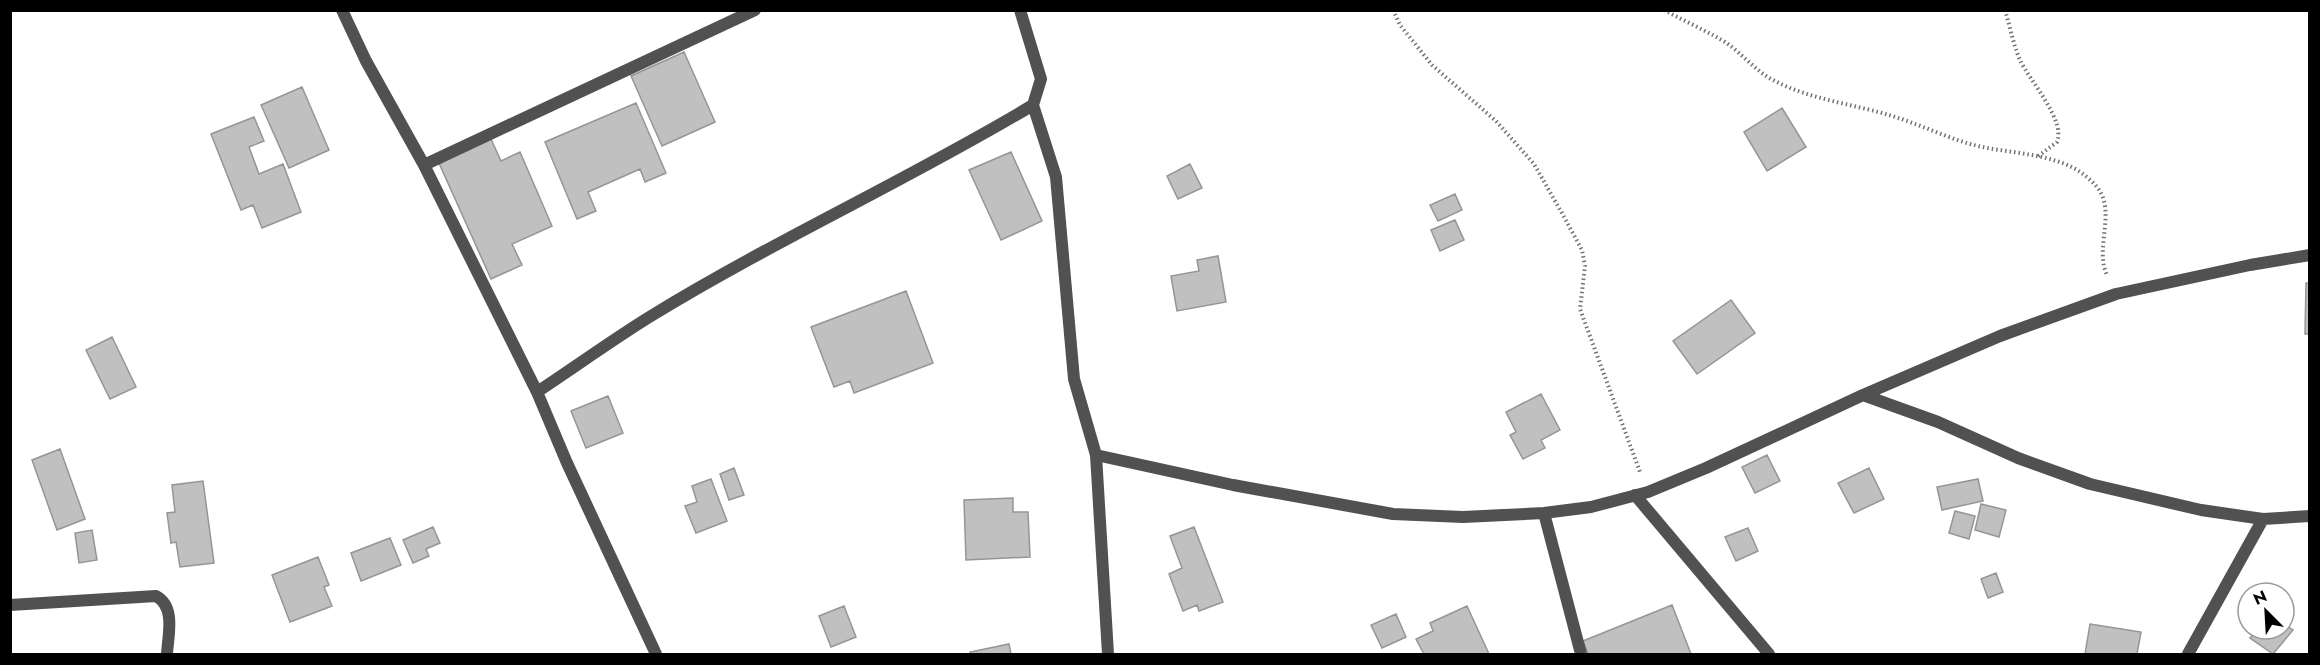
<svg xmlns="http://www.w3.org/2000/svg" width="2320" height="665" font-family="Jost,sans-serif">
	<rect width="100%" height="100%" fill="#fff"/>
	<path fill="#c0c0c0" stroke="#959595" stroke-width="1.5" d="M684 52 715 122 662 146 631 76Z
		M302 87 329 150 289 168 261 105Z
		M636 103 666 173 645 182 640 169 588 192 596 211 577 219 545 142Z
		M1782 108 1806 147 1767 171 1744 132Z
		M254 117 264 141 249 147 259 174 283 164 301 212 262 228 253 205 241 210 211 134Z
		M491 139 501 161 520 152 552 226 512 244 522 265 491 279 439 163Z
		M1011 152 1042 221 1001 240 969 170Z
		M1190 164 1202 188 1178 199 1167 176Z
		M1455 194 1462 210 1438 221 1430 205Z
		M1455 220 1464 240 1440 251 1431 230Z
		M1218 256 1226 302 1177 311 1171 276 1199 271 1197 260Z
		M2306 283H2310V334H2305Z
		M906 291 933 363 854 393 850 381 834 387 811 327Z
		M1731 300 1755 333 1697 374 1673 341Z
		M112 337 136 387 110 399 86 350Z
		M1541 394 1560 430 1541 440 1545 448 1523 459 1510 435 1516 432 1506 412Z
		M608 396 623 433 586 448 571 411Z
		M60 449 85 519 57 530 32 460Z
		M1767 455 1780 481 1755 493 1742 467Z
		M734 468 744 495 729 500 720 474Z
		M1869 468 1884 499 1854 513 1838 483Z
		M711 479 727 521 696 533 685 506 697 502 692 486Z
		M1978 479 1983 501 1942 510 1937 487Z
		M203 481 214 563 180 567 176 542 171 543 167 513 175 512 172 485Z
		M1013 498V512H1028L1030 557 966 560 964 500Z
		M1981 504 2006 510 1999 537 1975 530Z
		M1955 511 1975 516 1969 539 1949 533Z
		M433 527 440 543 426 549 429 556 413 563 403 540Z
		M1194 527 1223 602 1199 611 1197 605 1183 611 1169 574 1182 568 1170 536Z
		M1748 528 1758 551 1736 561 1725 537Z
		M92 530 97 560 79 563 75 533Z
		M390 538 401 565 361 581 351 553Z
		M318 557 329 585 324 587 332 606 290 622 272 575Z
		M1996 573 2003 592 1988 598 1981 579Z
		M1672 605 1691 654H1588L1583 641Z
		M844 606 856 637 831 647 819 616Z
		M1467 606 1489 654H1424L1416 639 1433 631 1430 623Z
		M1396 614 1406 637 1382 648 1371 625Z
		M2090 624 2141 632 2137 654H2085Z
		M2284 624 2293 630 2273 654 2250 638 2257 629H2284Z
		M1009 644 1011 654H970V652Z"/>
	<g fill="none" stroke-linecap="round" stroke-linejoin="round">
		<path stroke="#737373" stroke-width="4" stroke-dasharray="1.5 3" stroke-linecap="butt" d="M1393 10 1400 25 1432 65 1496 121 1534 164 1563 215 1582 250 1585 266 1580 309 1640 472
			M1664 10C1684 21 1705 30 1725 42 1742 53 1756 72 1775 81 1809 99 1852 104 1889 115 1916 123 1943 136 1970 144 2013 156 2066 150 2097 187 2117 212 2094 247 2107 275
			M2005 10C2010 26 2013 44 2020 60 2029 80 2066 120 2057 142L2037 157"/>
		<path stroke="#515151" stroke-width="12" d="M342 10 366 61 424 165 537 392 567 463 656 654
			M1033 105 1056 177 1074 379 1096 455 1108 654
			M424 165 755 10
			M537 392C575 367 612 340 651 316 775 240 908 180 1033 105L1041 79 1020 10
			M1863 395 1938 422 2018 458 2090 484 2201 510 2263 519 2310 516
			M1096 455 1233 485 1393 514 1463 517 1544 513 1591 507 1648 492 1706 468 1863 395 2000 336 2116 294 2250 265 2310 255
			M1635 495 1769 654
			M1544 513 1581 654
			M10 605 156 596C176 607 168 635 167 654
			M2188 654 2263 519"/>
	</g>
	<rect width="2320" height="665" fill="none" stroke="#000000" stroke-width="24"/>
	<g transform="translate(2266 611) rotate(336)"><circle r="28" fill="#ffffff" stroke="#999999" stroke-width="1.5"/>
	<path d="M0-4.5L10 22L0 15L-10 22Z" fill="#000000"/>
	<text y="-9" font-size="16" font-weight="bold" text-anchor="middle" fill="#000000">N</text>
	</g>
</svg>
